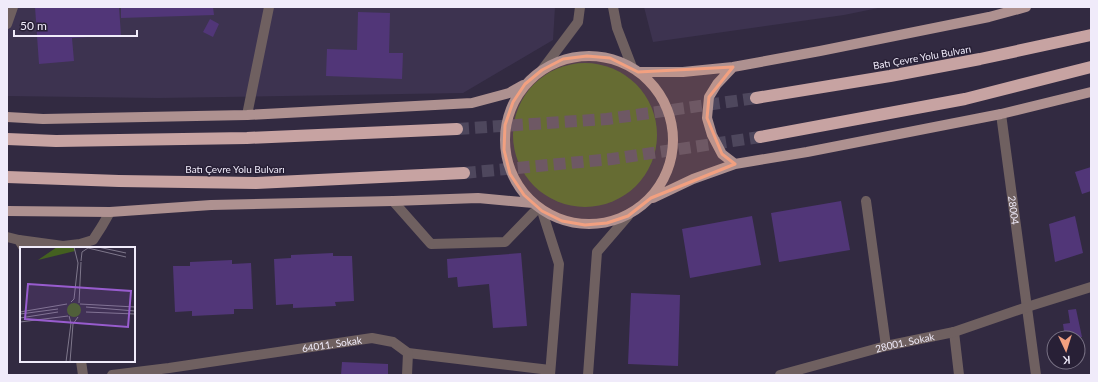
<svg xmlns="http://www.w3.org/2000/svg" width="1098" height="382" font-family="Lato,sans-serif">
	<rect width="100%" height="100%" fill="#322a41"/>
	<path fill="#3d3350" d="M7 7H555L553 40 463 93 159 98 7 96Z
		M644 7H883L844 15 653 42Z"/>
	<path fill="#446020" d="M513 135a72 72 0 1 1 144 0a72 72 0 1 1-144 0Z"/>
	<path fill="#513678" d="M35 7H119L121 35 72 38 74 61 39 64Z
		M121 7H213L214 15 121 18Z
		M358 12 390 13 389 53H403L402 79 326 76 327 49 357 50Z
		M210 19 219 24 213 37 203 32Z
		M1091 167V191L1082 194 1075 172Z
		M841 201 850 250 779 262 771 213Z
		M752 216 761 265 690 278 682 229Z
		M1075 216 1083 253 1055 262 1049 224Z
		M333 253V256H352L354 301 335 302 336 306 293 308V304L276 305 274 259 291 258V255Z
		M521 253 527 326 493 328 489 284 458 287 457 277 448 278 447 259Z
		M232 260V264L251 263 253 309H234V314L192 316V311L175 312 173 266H190V262Z
		M631 293 680 295 678 366 628 364Z
		M1076 309 1082 337 1065 338 1063 324 1070 323 1068 310Z
		M342 362 388 364V375H341Z"/>
	<g fill="none" stroke-linecap="round" stroke-linejoin="round">
		<path stroke="#4e475d" stroke-width="12" stroke-dasharray="12 6" stroke-linecap="butt" d="M457 129 607 119 756 98
			M464 173 612 159 760 137"/>
		<g stroke="#6f6060" stroke-width="10">
			<path d="M613 7 617 28 632 67"/>
			<path d="M7 24 13 7"/>
			<path d="M542 70 578 22 580 7"/>
			<path id="s1" d="M1001 114 1036 375"/>
			<path d="M247 115 269 7"/>
			<path d="M393 201 431 244 505 242 538 208"/>
			<path d="M866 201 886 346"/>
			<path d="M542 211 559 264 550 375"/>
			<path d="M7 237 19 240 24 248"/>
			<path d="M19 240 63 246 80 244 93 240 102 226 110 212"/>
			<path d="M954 332 959 375"/>
			<path d="M81 361 83 375"/>
			<path id="s2" d="M112 375 169 368 372 338 393 342 408 353 550 370"/>
			<path d="M407 375 408 353"/>
			<path d="M588 375 597 252 628 216"/>
			<path id="s3" d="M780 375 886 346 954 332 1027 307 1091 287"/>
		</g>
		<path stroke="#ae9190" stroke-width="10" d="M505 140a84 84 0 1 1 168 0a84 84 0 1 1-168 0Z
			M733 67 717 84 709 97 707 118 712 135 722 154 735 164
			M638 72H683L733 67 820 51 989 17 1026 7
			M7 117 43 119 247 115 472 103 509 93 523 85
			M653 198 693 179 735 164 807 152 1001 114 1091 92
			M7 211 110 212 211 205 393 201 478 198 533 203"/>
		<path stroke="#c7a3a2" stroke-width="12" d="M756 98 890 76 980 59 1091 35
			M760 137 965 99 1091 67
			M7 139 56 141 247 138 457 129
			M7 177 119 181 256 183 464 173"/>
	</g>
	<path fill="#f2a080" fill-opacity="0.2" stroke="#f2a080" stroke-width="3" stroke-linejoin="round" d="M587 56 610 58 638 72 733 67 709 97 707 118 722 154 735 164 651 198 628 216 607 223 585 225 562 221 542 211 524 195 510 174 504 150 505 125 513 102 525 84 542 70 563 59Z"/>
	<g text-anchor="middle" dominant-baseline="central" stroke-width="3" stroke-linejoin="round" paint-order="stroke">
		<g font-size="10" fill="#f0ebfa" stroke="#282036">
			<text transform="translate(922 57) rotate(-10)">Batı Çevre Yolu Bulvarı</text>
			<text x="235" y="169">Batı Çevre Yolu Bulvarı</text>
			<text stroke="none"><textPath href="#s1" startOffset="97">28004</textPath></text>
			<text stroke="none"><textPath href="#s3" startOffset="129">28001. Sokak</textPath></text>
			<text stroke="none"><textPath href="#s2" startOffset="222">64011. Sokak</textPath></text>
		</g>
	</g>
	<g transform="translate(20 247)">
		<rect width="115" height="115" fill="#322a41"/>
		<path d="M37 0H53L55 4 18 13ZM47 63a7 7 0 1 1 14 0a7 7 0 1 1-14 0Z" fill="#446020"/>
		<path fill="none" stroke="#7e778b" stroke-width="1" d="M78 0 106 6M61 14 62 5 68 1 106 10M51 55 54 52 58 16 54 0M59 56 61 15M60 57 115 60M66 60 115 64M0 65 47 57M66 65 115 67M0 67 38 62M0 71 38 65M0 75 48 69M46 115 51 76 49 69M50 115 53 77 58 70"/>
		<path fill="#985cce" fill-opacity="0.15" stroke="#985cce" stroke-width="2" d="M8 37 111 44 108 80 5 72Z"/>
		<rect width="115" height="115" fill="none" stroke="#f0ebfa" stroke-width="2"/>
	</g>
	<rect width="1098" height="382" fill="none" stroke="#f0ebfa" stroke-width="16"/>
	<g transform="translate(1066 350) rotate(176)"><circle r="19" fill="#282036" stroke="#787184"/>
	<path d="M0-3L7 15L0 10L-7 15Z" fill="#f2a080"/>
	<text y="-6" font-size="11" font-weight="bold" text-anchor="middle" fill="#f0ebfa">K</text>
	</g>
	<path d="M14 30v6h123v-6" fill="none" stroke="#f0ebfa" stroke-width="2"/>
	<text x="20" y="30" font-size="12" fill="#f0ebfa" stroke="#282036" stroke-width="3" paint-order="stroke">50 m</text>
</svg>
